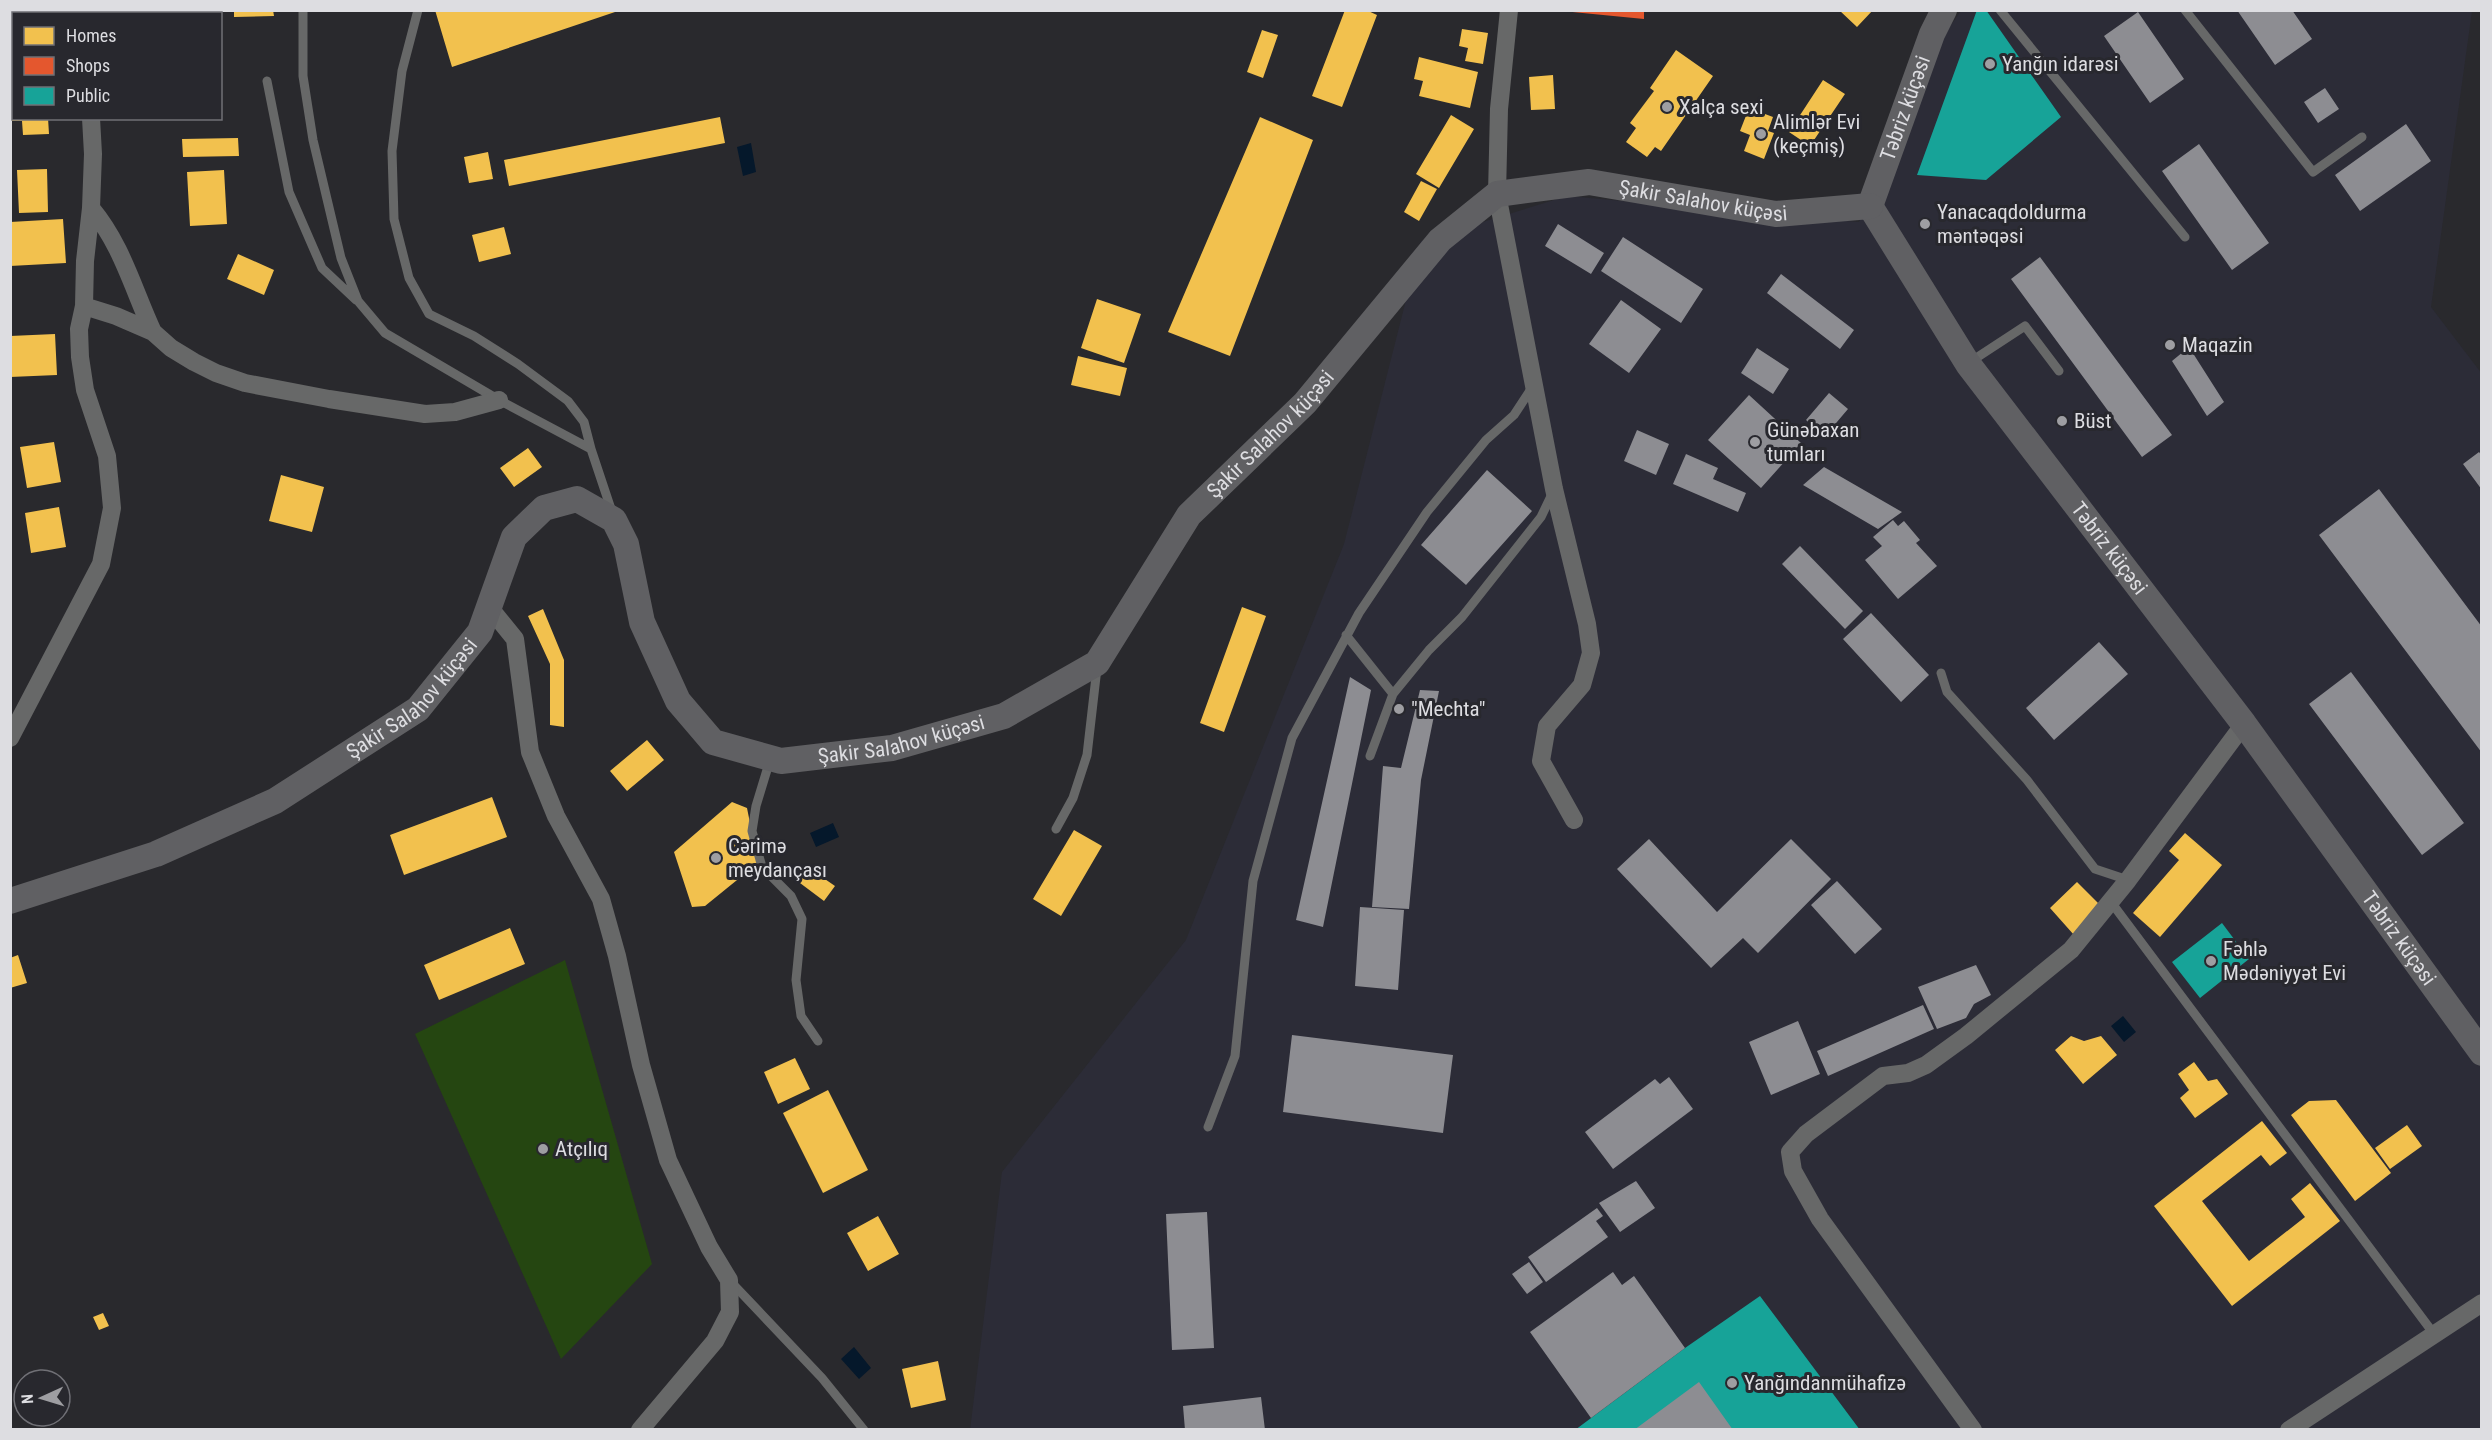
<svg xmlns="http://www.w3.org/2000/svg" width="2492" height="1440" font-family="'Roboto Condensed',sans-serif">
	<rect width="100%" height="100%" fill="#29292d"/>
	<path fill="#2c2c37" d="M1961 11H2472L2431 307 2482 374 2481 1429 970 1430 1002 1172 1186 940 1344 544 1421 241 1567 196 1859 222 1940 40Z"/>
	<path fill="#254611" d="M565 960 652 1264 561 1359 415 1034Z"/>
	<path fill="#05182b" d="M751 143 756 172 743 176 737 147Z
		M833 823 839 837 816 847 810 833Z
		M2123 1016 2136 1032 2124 1042 2111 1026Z
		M854 1347 871 1368 859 1379 841 1359Z"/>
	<path fill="#f2c14e" d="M171 10H197L196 14H170Z
		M234 10H273L274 16 234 17Z
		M435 10H618V11L452 67Z
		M1345 10H1366L1377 15 1342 107 1312 96Z
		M1839 10H1873L1857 27Z
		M1462 29 1488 33 1483 64 1465 61 1468 48 1459 46Z
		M1262 30 1278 35 1263 78 1247 72Z
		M1676 50 1713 76 1661 151 1655 147 1647 157 1626 142 1636 128 1630 123 1654 91 1650 88Z
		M1419 57 1478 72 1470 108 1419 96 1423 81 1414 79Z
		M1553 75 1555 109 1531 110 1529 77Z
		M1823 80 1845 94 1810 146 1789 132Z
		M10 91H14V118H48L49 134 23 135 22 121H10Z
		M1749 108 1773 117 1768 131 1774 133 1764 159 1744 151 1750 135 1740 131Z
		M1451 115 1474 129 1439 188 1416 174Z
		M720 117 725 143 509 186 504 160Z
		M1260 117 1313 140 1230 356 1168 332Z
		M238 138 239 156 183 157 182 139Z
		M488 152 493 179 469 183 464 157Z
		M47 169 48 212 19 213 17 170Z
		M224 170 227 224 190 226 187 172Z
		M1421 181 1437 189 1419 221 1404 212Z
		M63 219 66 263 10 266V222Z
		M504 227 511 254 479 262 472 235Z
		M238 254 274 270 264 295 227 279Z
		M1097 299 1141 314 1124 363 1081 348Z
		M55 334 57 375 10 377V336Z
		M1078 356 1127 368 1120 396 1071 385Z
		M54 442 61 482 27 488 20 447Z
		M528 448 542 467 514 487 500 468Z
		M281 475 324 487 312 532 269 521Z
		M59 507 66 547 31 553 25 513Z
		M1242 607 1266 616 1224 732 1200 723Z
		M543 609 564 660V727L550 725V664L528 616Z
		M647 740 664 760 627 791 610 771Z
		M492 797 507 837 404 875 390 835Z
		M732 802 747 808 758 863 705 906 692 907 674 852Z
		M1074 830 1102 846 1061 916 1033 899Z
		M2185 833 2222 865 2160 937 2133 913 2179 860 2169 851Z
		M806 866 835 886 824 901 796 880Z
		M2077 882 2102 907 2074 935 2050 908Z
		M510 928 525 964 439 1000 424 965Z
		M18 955 27 983 10 988V958Z
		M2071 1036 2084 1041 2101 1036 2117 1055 2083 1084 2055 1050Z
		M795 1058 810 1089 778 1104 764 1072Z
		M2194 1062 2208 1081 2217 1079 2228 1094 2195 1118 2180 1098 2189 1090 2178 1074Z
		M828 1090 868 1170 823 1193 783 1113Z
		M2336 1100 2391 1173 2355 1201 2291 1115 2309 1101Z
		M2262 1121 2287 1153 2270 1166 2261 1155 2202 1201 2249 1261 2305 1217 2291 1199 2310 1183 2340 1221 2232 1306 2154 1206Z
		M2407 1125 2422 1146 2390 1169 2375 1148Z
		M878 1216 899 1254 868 1271 847 1233Z
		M103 1313 109 1326 99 1330 93 1317Z
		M938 1361 946 1400 911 1408 902 1369Z"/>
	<path fill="#e4572e" d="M1552 10H1644V19Z"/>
	<path fill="#17a398" d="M1977 10H1986L2061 117 1986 180 1917 175Z
		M2222 923 2249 959 2200 998 2172 962Z
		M1760 1296 1860 1430H1575L1685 1348Z"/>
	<path fill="#8d8d92" d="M2237 10H2292L2312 39 2275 65Z
		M2138 12 2184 79 2150 103 2104 36Z
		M2325 88 2339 109 2318 123 2304 102Z
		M2406 124 2431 161 2360 211 2335 175Z
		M2199 144 2269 243 2232 270 2162 171Z
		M1558 224 1604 253 1591 274 1545 246Z
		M1623 237 1703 289 1681 323 1601 271Z
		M2040 257 2172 435 2142 457 2011 279Z
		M1781 274 1854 330 1840 349 1767 293Z
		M1621 300 1661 329 1629 373 1589 344Z
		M2189 347 2224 402 2207 416 2172 361Z
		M1757 348 1789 369 1773 394 1741 373Z
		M1829 393 1848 409 1825 436 1806 420Z
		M1749 395 1801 443 1761 488 1708 440Z
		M1637 430 1669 444 1656 475 1624 461Z
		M2479 452 2482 456V490L2463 464Z
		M1686 454 1718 468 1713 479 1746 493 1738 512 1673 484Z
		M1824 467 1902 512 1878 529 1803 485Z
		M1487 470 1532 511 1466 585 1421 545Z
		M2379 489 2482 627V753L2319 535Z
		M1893 520 1898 526 1904 521 1920 540 1916 543 1937 566 1898 599 1865 560 1882 546 1873 537Z
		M1800 546 1863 611 1845 629 1782 564Z
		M1871 613 1929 675 1901 702 1843 639Z
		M2099 642 2128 674 2054 740 2026 708Z
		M2351 672 2464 823 2422 855 2309 704Z
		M1350 677 1371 690 1323 927 1296 920Z
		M1420 690 1439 691 1421 780 1409 909 1372 907 1383 766 1401 768Z
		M1649 839 1717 912 1791 839 1831 879 1758 953 1743 938 1711 968 1617 869Z
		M1837 881 1882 929 1855 954 1811 905Z
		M1360 907 1404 910 1398 990 1355 986Z
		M1976 965 1991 995 1974 1004 1966 1018 1937 1029 1918 987Z
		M1923 1005 1934 1029 1828 1076 1817 1051Z
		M1798 1021 1820 1074 1771 1095 1749 1042Z
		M1292 1035 1453 1055 1443 1133 1283 1112Z
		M1669 1077 1693 1109 1613 1169 1585 1132 1655 1079 1660 1084Z
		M1636 1181 1655 1208 1620 1232 1599 1203Z
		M1597 1208 1603 1216 1596 1221 1608 1237 1546 1282 1528 1257Z
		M1207 1212 1214 1348 1172 1350 1166 1214Z
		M1529 1262 1543 1282 1527 1294 1512 1274Z
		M1613 1272 1622 1285 1634 1276 1685 1348 1591 1418 1530 1332Z
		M1699 1382 1733 1430H1634Z
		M1261 1397 1265 1430H1185L1183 1406Z"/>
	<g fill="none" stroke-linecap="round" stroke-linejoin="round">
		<path stroke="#676868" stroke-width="9" d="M303 10V76L313 140 341 258 358 301 385 333 499 400 591 449 612 512
			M418 10 402 71 392 151 394 219 409 278 429 314 474 336 518 364 568 401 584 422 591 449
			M2000 10 2185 237
			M2185 10 2313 172 2362 137
			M267 81 289 192 322 268 356 300
			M1970 362 2025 326 2059 371
			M1346 635 1393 694 1370 756
			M1941 673 1947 692 2027 780 2095 869 2128 880
			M1393 694 1429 650 1462 617 1541 517 1553 492
			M770 760 756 806 752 831 762 867 791 896 802 919 796 980 801 1016 818 1041
			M1056 829 1073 798 1087 755 1097 668
			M2111 902 2434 1334
			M1208 1127 1235 1056 1253 881 1292 738 1359 613 1427 512 1486 440 1514 415 1533 386
			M731 1282 822 1378 864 1430"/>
		<path stroke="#676868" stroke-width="18" d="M1509 10 1499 109 1497 194 1554 489 1587 624 1591 653 1582 685 1547 726 1541 761 1574 820
			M101 14 102 10
			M91 208C122 245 133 289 153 332
			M84 306 116 316 153 332 171 348 194 362 216 373 245 383 329 399 425 414 455 412 499 400
			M489 607 515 639 530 752 556 816 601 899 617 956 641 1065 668 1160 709 1247 729 1280 730 1312 715 1341 640 1430
			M10 738 101 564 112 508 107 456 85 390 80 357 79 329 84 306 85 261 91 208 93 154 91 118
			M1973 1430 1820 1219 1793 1171 1790 1152 1806 1134 1883 1076 1908 1073 1926 1065 1966 1036 2071 950 2128 880 2244 724
			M2289 1430 2482 1303"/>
		<g stroke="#606063" stroke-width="26">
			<path id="s1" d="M1870 206 1968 364 2244 724 2482 1053"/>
			<path id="s2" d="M1870 206 1932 34 1944 10"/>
			<path id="s3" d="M10 901 156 854 275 801 418 709 480 632 514 537 544 508 577 499 614 520 626 544 642 622 678 701 713 742 781 761 892 748 1004 716 1097 663 1189 515 1305 403 1440 240 1497 194 1589 182 1776 214 1870 206"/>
		</g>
	</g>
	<g fill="#9e9ea2" stroke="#28282e" stroke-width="2">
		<circle cx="1990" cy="64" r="6"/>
		<circle cx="1667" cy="107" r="6"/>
		<circle cx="1761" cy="134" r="6"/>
		<circle cx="1925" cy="224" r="6"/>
		<circle cx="2170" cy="345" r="6"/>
		<circle cx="2062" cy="421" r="6"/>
		<circle cx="1755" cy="442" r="6"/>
		<circle cx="1399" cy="709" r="6"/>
		<circle cx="716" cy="858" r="6"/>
		<circle cx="2211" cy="961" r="6"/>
		<circle cx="543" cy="1149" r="6"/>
		<circle cx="1732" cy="1383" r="6"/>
	</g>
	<g text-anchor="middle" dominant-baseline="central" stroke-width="6" stroke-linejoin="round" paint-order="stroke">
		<g font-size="21" fill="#dddde1" stroke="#28282e" text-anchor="start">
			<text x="2002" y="64">Yanğın idarəsi</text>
			<text x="1679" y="107">Xalça sexi</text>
			<text x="1773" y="122">Alimlər Evi<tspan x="1773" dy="24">(keçmiş)</tspan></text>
			<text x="1937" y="212">Yanacaqdoldurma<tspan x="1937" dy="24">məntəqəsi</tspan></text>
			<text x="2182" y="345">Maqazin</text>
			<text x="2074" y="421">Büst</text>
			<text x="1767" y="430">Günəbaxan<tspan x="1767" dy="24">tumları</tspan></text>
			<text x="1411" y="709">"Mechta"</text>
			<text x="728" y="846">Cərimə<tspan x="728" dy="24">meydançası</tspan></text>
			<text x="2223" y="949">Fəhlə<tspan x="2223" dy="24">Mədəniyyət Evi</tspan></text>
			<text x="555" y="1149">Atçılıq</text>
			<text x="1744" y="1383">Yanğındanmühafizə</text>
		</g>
		<g font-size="21" fill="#dddde1" stroke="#28282e">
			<text stroke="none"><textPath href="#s2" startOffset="104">Təbriz küçəsi</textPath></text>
			<text stroke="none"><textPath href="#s3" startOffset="2254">Şakir Salahov küçəsi</textPath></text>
			<text stroke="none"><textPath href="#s3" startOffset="1714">Şakir Salahov küçəsi</textPath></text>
			<text stroke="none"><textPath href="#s1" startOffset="418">Təbriz küçəsi</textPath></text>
			<text stroke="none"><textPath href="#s3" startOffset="456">Şakir Salahov küçəsi</textPath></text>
			<text stroke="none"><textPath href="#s3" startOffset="1212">Şakir Salahov küçəsi</textPath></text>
			<text stroke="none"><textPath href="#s1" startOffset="904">Təbriz küçəsi</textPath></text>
		</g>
	</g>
	<rect width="2492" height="1440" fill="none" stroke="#dddde1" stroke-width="24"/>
	<rect x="12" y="12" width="210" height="108" fill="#28282e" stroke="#707076" stroke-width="1.5"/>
	<rect x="24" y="27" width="30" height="18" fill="#f2c14e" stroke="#707076" stroke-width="1.5"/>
	<text x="66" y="42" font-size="18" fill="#dddde1">Homes</text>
	<rect x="24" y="57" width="30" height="18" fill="#e4572e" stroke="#707076" stroke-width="1.5"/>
	<text x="66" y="72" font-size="18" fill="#dddde1">Shops</text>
	<rect x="24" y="87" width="30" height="18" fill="#17a398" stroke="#707076" stroke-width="1.5"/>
	<text x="66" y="102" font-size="18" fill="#dddde1">Public</text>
	<g transform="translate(42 1398) rotate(266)"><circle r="28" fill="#28282e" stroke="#707076" stroke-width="1.5"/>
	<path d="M0-4.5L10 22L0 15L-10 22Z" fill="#9e9ea2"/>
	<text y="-9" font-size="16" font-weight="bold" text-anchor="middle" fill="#dddde1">N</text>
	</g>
</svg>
